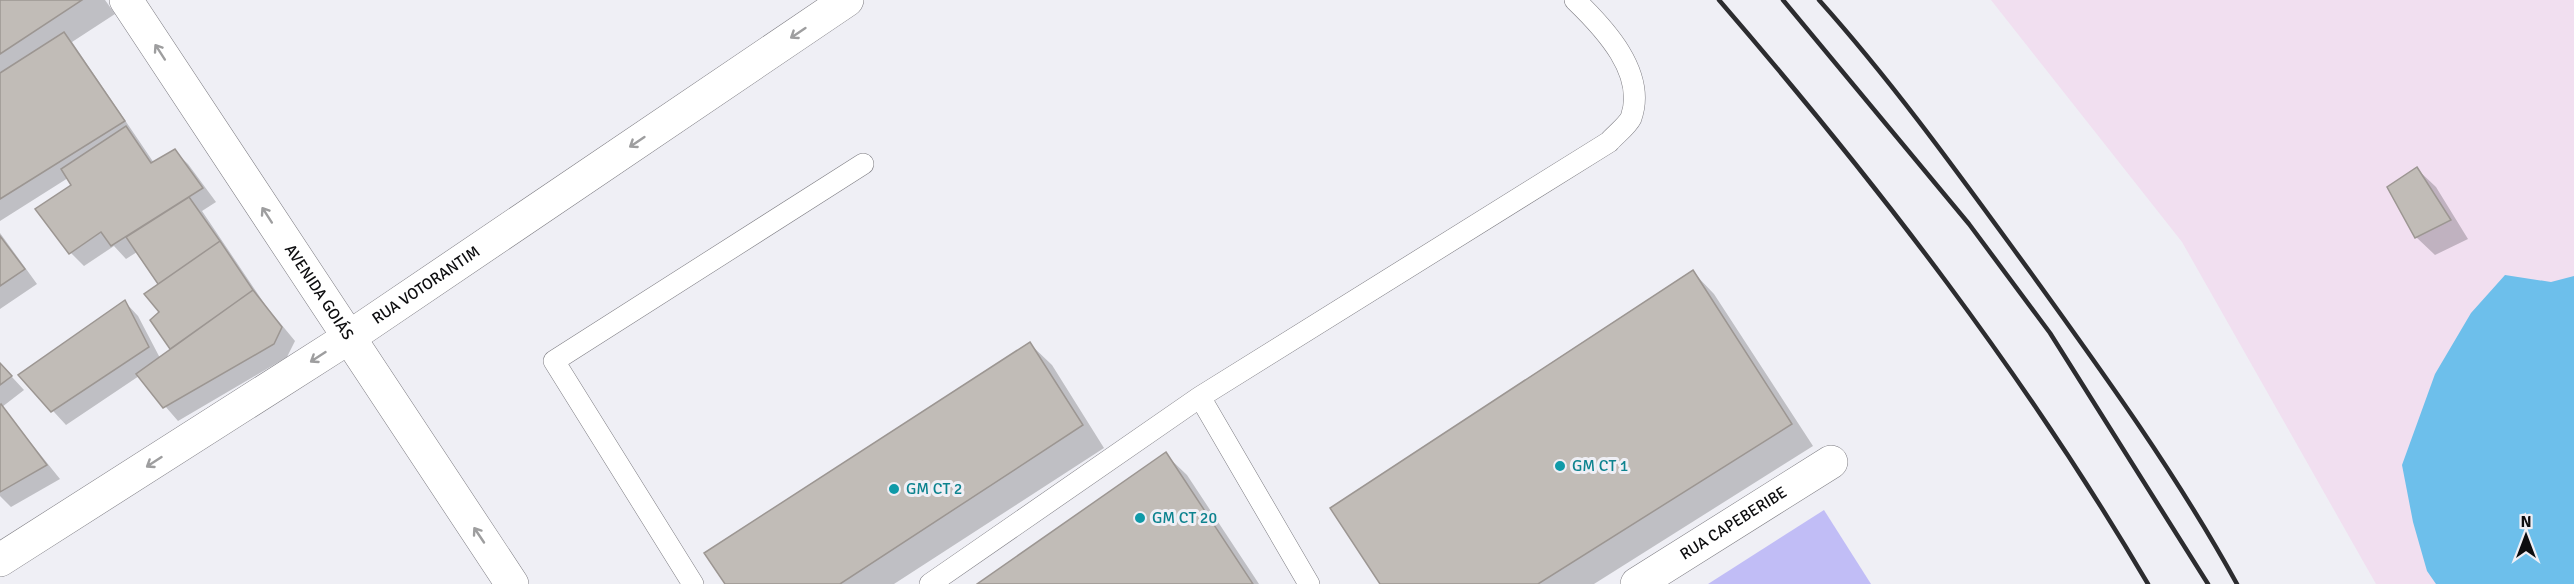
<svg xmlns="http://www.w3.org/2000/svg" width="2574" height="584" font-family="Signika,sans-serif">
	<rect width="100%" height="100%" fill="#efeff5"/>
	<path fill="#f1dff0" d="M1991 0H2574V584H2376L2182 242Z"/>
	<path fill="#c1bdf6" d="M1824 510 1871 584H1708Z"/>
	<path fill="#6dbfeb" d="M2505 275 2551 282 2574 276V584H2436L2427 571 2413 522 2402 465 2435 374 2471 313Z"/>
	<path fill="#0003" d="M0 0H105L115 14 72 42 154 163 174 151 188 164 216 202 202 211 266 306 295 341 287 357 178 421 139 376 66 425 20 375 125 302 138 316 160 358 172 349 152 320 161 313 160 285 137 252 126 259 114 246 84 266 71 253 73 186 68 178 0 221Z
		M2417 169 2436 187 2468 239 2435 255 2416 237Z
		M0 233 37 284 0 309Z
		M1693 272 1714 294 1813 446 1594 584H1382Z
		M1030 344 1052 365 1104 448 894 584H727Z
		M0 364 24 390 2 407 60 479 11 507 0 496Z
		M1165 454 1187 475 1259 584H980Z"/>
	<path fill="#c1bcb7" stroke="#9c9692" stroke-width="1.5" d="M0 0H82L0 54Z
		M64 32 125 121 0 199V73Z
		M126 126 151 163 175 149 203 188 111 246 101 232 69 254 35 209 71 185 61 169Z
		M2417 167 2451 220 2415 238 2387 187Z
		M189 197 220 241 158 284 126 237Z
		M0 236 25 269 0 286Z
		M220 241 253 290 170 349 150 320 159 312 144 294Z
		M1693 270 1792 424 1538 584H1380L1330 508Z
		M253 290 282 327 274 344 163 408 136 374Z
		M125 300 149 347 51 412 18 375Z
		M1030 342 1083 425 840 584H725L704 553Z
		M0 363 12 376 0 385Z
		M1 404 47 465 0 492V405Z
		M1166 452 1253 584H977Z"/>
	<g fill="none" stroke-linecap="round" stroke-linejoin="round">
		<g stroke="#7d7c82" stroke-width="22">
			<path id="lane" d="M693 584 554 361 863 164
				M930 584 1200 397
				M1309 584 1200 397 1609 142C1615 135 1627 126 1631 118 1647 73 1604 28 1575 0"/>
		</g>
		<g stroke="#7d7c82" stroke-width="34">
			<g id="street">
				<path id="s1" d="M0 560 348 338 847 0"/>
				<path id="s2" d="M1637 584 1831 462"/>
			</g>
		</g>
		<g stroke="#7d7c82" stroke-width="34">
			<g id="primary">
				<path id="s3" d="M126 0 512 584"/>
			</g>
		</g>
		<use href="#lane" stroke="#fff" stroke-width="21"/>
		<use href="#street" stroke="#fff" stroke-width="33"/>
		<use href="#primary" stroke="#fff" stroke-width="33"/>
		<path stroke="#2c2c2f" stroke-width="4.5" d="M1719 0C1877 183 2025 375 2148 584
			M1783 0 1969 224 2050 333 2208 584
			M1819 0C1896 86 1963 180 2031 273 2104 374 2177 475 2237 584"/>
	</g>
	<defs><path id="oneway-shaft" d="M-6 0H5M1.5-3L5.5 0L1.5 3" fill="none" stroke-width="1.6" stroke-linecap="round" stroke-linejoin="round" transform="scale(1.5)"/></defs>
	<g stroke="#9e9e9f">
		<use href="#oneway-shaft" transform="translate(798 33) rotate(146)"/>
		<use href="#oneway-shaft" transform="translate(160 52) rotate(-123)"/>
		<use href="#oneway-shaft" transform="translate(637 142) rotate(146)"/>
		<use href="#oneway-shaft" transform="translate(267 215) rotate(-123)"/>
		<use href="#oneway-shaft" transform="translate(318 357) rotate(147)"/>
		<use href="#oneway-shaft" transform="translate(154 462) rotate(147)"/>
		<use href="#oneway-shaft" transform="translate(479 535) rotate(-124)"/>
	</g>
	<g fill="#0f9aa8" stroke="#efeff5" stroke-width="2">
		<circle cx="1560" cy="466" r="6"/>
		<circle cx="894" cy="489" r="6"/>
		<circle cx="1140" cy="518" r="6"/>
	</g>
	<g text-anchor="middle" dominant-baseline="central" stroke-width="6" stroke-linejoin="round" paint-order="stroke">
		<g font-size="16" fill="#0d0d0f" stroke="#efeff5">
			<text stroke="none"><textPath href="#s1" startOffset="507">RUA VOTORANTIM</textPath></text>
			<text stroke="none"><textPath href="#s3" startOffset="350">AVENIDA GOIÁS</textPath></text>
			<text stroke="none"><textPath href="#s2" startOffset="114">RUA CAPEBERIBE</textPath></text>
		</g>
		<g font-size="16" fill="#0d838f" stroke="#efeff5" text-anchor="start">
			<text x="1572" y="466">GM CT 1</text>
			<text x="906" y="489">GM CT 2</text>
			<text x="1152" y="518">GM CT 20</text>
		</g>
	</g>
	<g transform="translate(2526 536)" stroke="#efeff5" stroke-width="4.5" paint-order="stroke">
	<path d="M0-4.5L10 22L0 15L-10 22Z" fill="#0d0d0f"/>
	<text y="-9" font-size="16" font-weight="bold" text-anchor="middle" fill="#0d0d0f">N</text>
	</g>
</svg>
